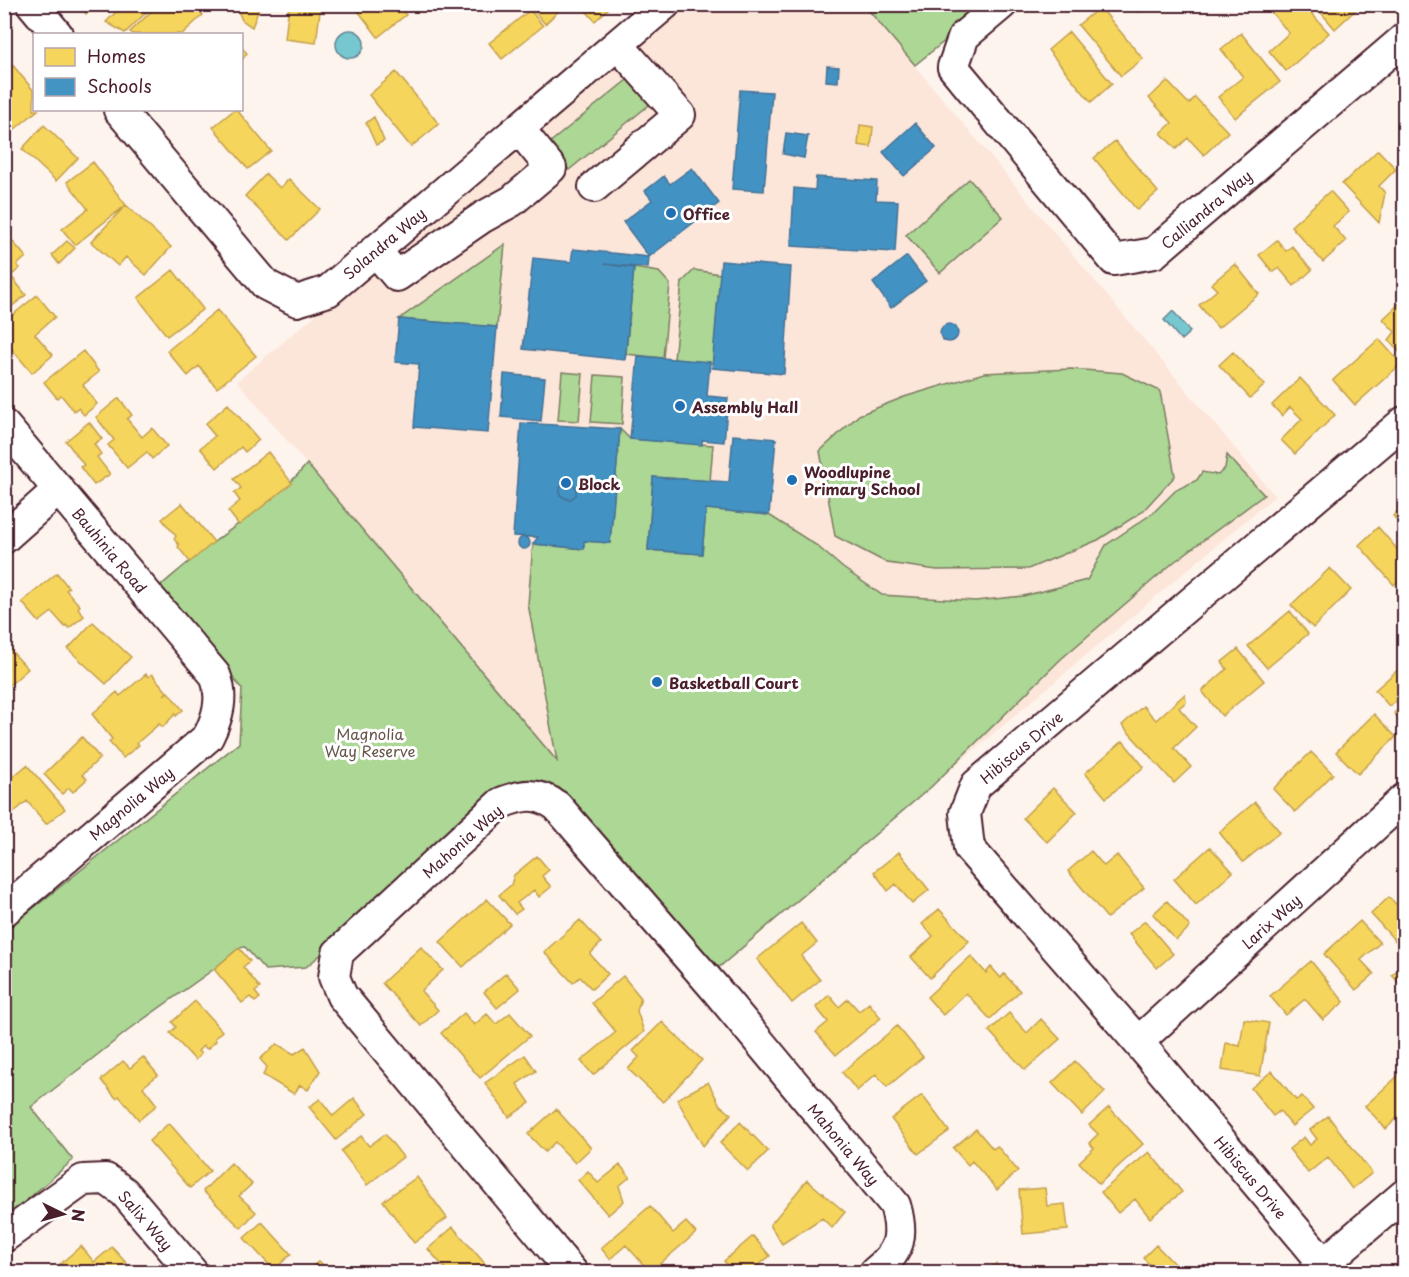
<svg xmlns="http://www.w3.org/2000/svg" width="1409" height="1277" font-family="'Playpen Sans',sans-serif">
	<rect width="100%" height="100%" fill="#fef4ee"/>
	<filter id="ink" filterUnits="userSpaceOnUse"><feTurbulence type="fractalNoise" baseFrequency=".0167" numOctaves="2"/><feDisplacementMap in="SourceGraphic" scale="12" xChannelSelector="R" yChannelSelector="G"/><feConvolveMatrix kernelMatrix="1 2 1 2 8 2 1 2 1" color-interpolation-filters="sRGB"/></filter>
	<g filter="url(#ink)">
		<path fill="#fce6da" d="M684 5H864L1275 496 723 962 237 381Z"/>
		<path fill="#acd795" stroke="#7b7b60" stroke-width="1.5" d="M864 5H989L915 65Z
			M633 75 654 101 569 170 548 144Z
			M969 179 1003 217 940 273 906 235Z
			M505 244 497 327 399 319Z
			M634 268 659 272 670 284 663 358 626 354Z
			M694 270 720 274 713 363 674 359 682 282Z
			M1071 369 1122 373 1160 391 1175 476 1142 512 1098 540 1028 569 937 570 887 563 835 536 820 451 859 415 904 397 984 373Z
			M562 372 583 374 579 421 558 420Z
			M595 375 625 377 622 424 591 422Z
			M620 429 630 439 713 445 710 481 653 477 648 550 702 554 706 509 769 515 816 545 843 568 882 595 975 601 1023 596 1087 580 1106 545 1153 513 1176 490 1197 480 1202 472 1218 475 1225 468 1227 455 1264 495 1174 562 1061 659 931 787 703 981 543 803H501L306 967 265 970 245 947 239 948 214 969 134 1026 31 1107 73 1160 5 1219V931L239 743 242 689 159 587C177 572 195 556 214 542 247 517 281 496 307 464L557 761 528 604 533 544 583 549 584 541 610 543Z"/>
		<path fill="#77c7d1" stroke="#65848f" stroke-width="1.5" d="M336 44a14 14 0 1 1 28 0a14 14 0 1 1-28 0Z
			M1173 311 1190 332 1181 340 1164 320Z"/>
		<path fill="#f6d55c" stroke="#c29e4d" stroke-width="1.5" d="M80 4H102L86 14Z
			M104 4H155L125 33 106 22 121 7 108 11Z
			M159 4H194L203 15 182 34H133L130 32Z
			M235 4H255L259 9 252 27 242 20Z
			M289 4H321L316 43 285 39Z
			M359 4H406L401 9 406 15 378 37 355 7Z
			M528 4H566L545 24Z
			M580 4H604L608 9 595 21Z
			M1130 4H1146L1137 12Z
			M1282 4H1303L1329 33 1286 71 1269 51 1289 33 1272 13Z
			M1323 4H1362L1335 29 1318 9Z
			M1100 7 1143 59 1121 76 1078 25Z
			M530 10 543 26 502 59 489 43Z
			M1069 32 1112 84 1091 102 1048 50Z
			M1241 33 1280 82 1235 118 1218 97 1243 77 1221 49Z
			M242 48 247 53 242 60Z
			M11 63 34 91V110H38L4 138V68Z
			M396 72 439 124 411 147 369 95Z
			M1167 81 1189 104 1195 97 1228 132 1204 155 1188 138 1176 149 1161 133 1172 123 1149 98Z
			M234 110H237L271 151 248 169 213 127Z
			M374 117 384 141 376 145 366 123Z
			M44 125 78 158 56 181 22 149Z
			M860 125 873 127 871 147 858 145Z
			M1115 141 1158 192 1137 210 1094 158Z
			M1378 150 1396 169 1379 186 1385 193 1379 223 1342 184Z
			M1404 152V168L1397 158Z
			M93 162 126 205 75 245 62 229 88 209 67 182Z
			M266 174 280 188 289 179 320 209 289 240 245 196Z
			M1330 191 1349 212 1333 226 1346 241 1323 262 1291 226Z
			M126 205 171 247 146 275 126 257 118 266 91 242Z
			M9 237 26 257 17 265 20 268 11 276 26 295 4 313V240Z
			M1277 240 1286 251 1292 246 1312 270 1294 286 1279 268 1273 272 1259 255Z
			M67 241 75 248 59 264 52 255Z
			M1235 264 1259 294 1218 328 1199 305 1217 290 1211 284Z
			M173 270 203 309 167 336 138 298Z
			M37 295 55 317 35 334 53 355 32 373 4 340V322Z
			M1401 302 1404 305V357L1389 340 1395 332 1383 319Z
			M217 310 256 356 217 388 199 366 188 376 167 351Z
			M1379 339 1401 364 1355 405 1333 380Z
			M83 351 99 372 83 385 97 404 84 415 78 408 74 411 61 395 57 398 44 382Z
			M1233 352 1265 385 1250 398 1219 365Z
			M1300 378 1335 415 1295 454 1281 440 1302 419 1290 407 1282 416 1272 405Z
			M119 398 132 415 127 419 142 437 152 428 167 446 152 459 147 452 127 468 108 445 114 440 96 417Z
			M228 404 259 440 245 452 241 447 217 468 200 448 215 436 205 424Z
			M89 422 102 439 94 444 101 454 97 457 110 474 94 485 80 467 84 465 66 441Z
			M268 452 292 483 239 525 228 511 240 501 234 493 241 488 234 479Z
			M182 503 214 542 190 562 178 547 179 545 174 539 176 536 162 519Z
			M1404 504V528L1393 516Z
			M1378 527 1404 557V575L1394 585 1359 545Z
			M1330 568 1351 590 1313 628 1291 605Z
			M57 573 69 588 66 590 80 606 78 608 84 616 69 628 66 625 65 627 52 612 39 622 22 602Z
			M1290 611 1308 634 1267 668 1248 646Z
			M93 622 131 657 106 684 68 649Z
			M4 643 28 669 6 688 4 686Z
			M1238 649 1264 681 1222 716 1202 691 1227 669 1222 662Z
			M1401 667 1404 671V725L1394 713 1401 707 1396 701 1389 706 1375 690Z
			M146 674 148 677 152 674 167 692 164 695 168 692 183 710 176 716 175 714 163 727 159 724 137 743 139 745 123 758 109 742 112 739 92 714 117 692 120 696Z
			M1185 694 1186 702 1179 708 1196 727 1174 748 1191 767 1174 783 1122 725 1143 706 1156 720Z
			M1374 714 1396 737 1358 774 1336 752Z
			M82 737 100 758 82 775 87 779 73 792 69 788 62 794 44 774Z
			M1123 741 1144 767 1106 798 1085 773Z
			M1311 752 1333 774 1295 812 1273 789Z
			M27 765 65 809 46 824 27 801 4 821V784Z
			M1053 788 1077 812 1047 842 1023 818Z
			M1255 802 1280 832 1243 862 1219 832Z
			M1210 847 1233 872 1196 905 1174 879Z
			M1091 851 1104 866 1117 855 1144 888 1107 918 1068 871Z
			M899 852 929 890 912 904 896 884 888 891 874 872Z
			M537 856 549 870 542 876 551 887 539 897 534 890 517 903 522 909 515 914 499 895 511 885 514 875Z
			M1389 897 1397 905 1404 899V936L1397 943 1371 914Z
			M487 899 510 924 463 967 440 942Z
			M1167 901 1190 927 1176 940 1153 914Z
			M939 909 969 941 930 978 911 957 933 936 922 924Z
			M580 920 601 943 590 954 608 974 592 989 580 977 573 983 544 952Z
			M1145 921 1173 954 1157 968 1129 934Z
			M1360 921 1380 943 1361 960 1374 974 1356 990 1324 954Z
			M801 923 817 943 801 956 820 980 792 1003 757 959Z
			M421 947 443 970 421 991 438 1010 421 1026 382 983Z
			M239 948 250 961 243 967 260 988 255 992 260 998 255 1002 250 997 242 1003 214 969Z
			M971 956 986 973 991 967 1001 978 1004 974 1020 991 990 1019 966 993 943 1015 927 997Z
			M1311 961 1344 1002 1323 1020 1305 999 1286 1015 1270 996Z
			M1404 965V989L1392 975Z
			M506 973 520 989 497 1008 484 992Z
			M623 976 641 998 637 1011 644 1032 593 1075 581 1061 616 1032 592 1003Z
			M829 995 839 1007 848 999 859 1011 869 1003 881 1018 836 1055 816 1032 828 1022 816 1007Z
			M195 1001 222 1031 215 1038 216 1041 207 1049 203 1046 198 1051 201 1054 195 1060 170 1033 176 1027 172 1022Z
			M464 1013 474 1025 487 1014 496 1024 510 1013 530 1036 480 1078 441 1033Z
			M1009 1013 1027 1033 1041 1019 1060 1039 1025 1070 989 1031Z
			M1244 1019 1269 1023 1260 1076 1222 1070 1226 1043 1240 1046Z
			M662 1022 702 1060 663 1102 628 1069 639 1057 633 1051Z
			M897 1026 923 1057 887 1087 876 1074 857 1091 842 1072Z
			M277 1044 294 1054 305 1047 320 1071 308 1090 300 1085 294 1094 263 1075 267 1067 260 1059Z
			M525 1055 536 1071 517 1084 530 1103 509 1117 485 1083Z
			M143 1057 158 1075 143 1087 157 1105 139 1120 119 1096 116 1098 101 1080 123 1061 130 1068Z
			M1075 1061 1105 1092 1082 1115 1052 1083Z
			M1272 1071 1296 1100 1302 1096 1313 1109 1292 1126 1280 1111 1273 1116 1251 1088Z
			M1400 1074 1404 1079V1111L1386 1129 1365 1106Z
			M708 1082 720 1105 731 1114 703 1146 677 1099Z
			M922 1095 949 1131 918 1154 891 1119Z
			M354 1098 367 1114 336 1140 309 1107 320 1099 333 1116Z
			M1109 1107 1143 1144 1099 1184 1079 1162 1094 1148 1089 1143 1098 1134 1089 1125Z
			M556 1109 591 1148 575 1163 555 1142 545 1152 528 1134Z
			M1328 1116 1372 1173 1352 1189 1328 1157 1308 1173 1289 1149 1304 1137 1310 1145 1317 1139 1310 1130Z
			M740 1122 768 1151 748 1171 720 1143Z
			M169 1123 210 1171 190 1188 149 1141Z
			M976 1129 993 1149 997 1146 1018 1171 997 1190 972 1161 968 1165 953 1148Z
			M385 1134 403 1157 367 1185 341 1151 361 1136 369 1146Z
			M1149 1152 1182 1192 1150 1218 1135 1199 1118 1213 1101 1192Z
			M231 1163 252 1184 239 1196 256 1212 241 1228 203 1191Z
			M620 1165 630 1177 619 1186 624 1201 608 1215 578 1180 588 1171 598 1183Z
			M417 1177 447 1218 414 1243 383 1201Z
			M807 1180 845 1212 832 1228 822 1218 782 1244 770 1225Z
			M1045 1188 1047 1206 1065 1204 1068 1230 1023 1234 1019 1190Z
			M650 1206 673 1233 686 1222 696 1233 650 1272 626 1245 610 1259 601 1248Z
			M262 1222 291 1254 274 1270 244 1238Z
			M453 1227 488 1267 483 1272H448L428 1249Z
			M753 1236 770 1256 754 1269 757 1272H733L724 1261Z
			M1156 1245 1182 1272H1157L1143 1258Z
			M81 1246 94 1262 112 1247 127 1264 117 1272H67L60 1264Z
			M319 1261 330 1272H306Z
			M996 1264 1003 1272H986Z"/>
		<path fill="#4393c3" stroke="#457095" stroke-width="1.5" d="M827 66 839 67 838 82 826 81Z
			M740 90 772 92 764 191 732 189Z
			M915 123 936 148 904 176 883 152Z
			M786 133 808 136 804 158 783 154Z
			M692 168 719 203 649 257 623 222 652 200 645 191 664 176 670 184Z
			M816 177 877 181 876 200 898 201 895 252 791 246 794 188 815 190Z
			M573 249 649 257 648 268 604 264 634 268 625 360 523 349 533 258 571 262Z
			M907 256 926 281 891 308 873 283Z
			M721 261 791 267 784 374 712 368Z
			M399 319 497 327 488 433 414 427 419 364 395 362Z
			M940 333a9 9 0 1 1 18 0a9 9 0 1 1-18 0Z
			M638 356 710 362 707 396 728 398 724 442 702 440V445L630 439Z
			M504 374 545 378 541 421 501 417Z
			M521 423 620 429 610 543 584 541V549L533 544 538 537 513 536Z
			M733 435 776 439 769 515 706 509 702 554 648 550 653 477 729 482Z
			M568 482 576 487V495L569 500 560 495V487Z
			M518 543a6 6 0 1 1 12 0a6 6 0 1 1-12 0Z"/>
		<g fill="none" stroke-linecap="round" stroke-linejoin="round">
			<g stroke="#4a1f2b" stroke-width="34">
				<path id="minor" d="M32 4 57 34
					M1002 4 964 36 953 67 1114 260 1154 253 1404 39
					M119 110 266 285 297 301 328 291 665 4
					M594 187 680 115 618 45
					M375 250 397 276 483 217 512 201 551 168 519 129
					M4 425 215 675C224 697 218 717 208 737L4 911
					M4 538 59 489
					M1138 1042 1404 799
					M4 1237 83 1180 106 1179 124 1192 192 1272
					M572 1272 342 996 334 977 338 953 501 803C524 794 537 792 557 806L713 986 895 1205C904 1236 900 1252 875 1272
					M1314 1272 1404 1195
					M1331 1272 1138 1042 969 848 965 813 976 785 1404 422"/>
			</g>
			<use href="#minor" stroke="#fff" stroke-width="30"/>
		</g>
	</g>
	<g fill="#1f6fb2" stroke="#fff" stroke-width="2">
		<circle cx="671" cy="213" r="6"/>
		<circle cx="680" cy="406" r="6"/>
		<circle cx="792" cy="480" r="6"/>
		<circle cx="566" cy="483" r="6"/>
		<circle cx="657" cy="682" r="6"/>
	</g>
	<g text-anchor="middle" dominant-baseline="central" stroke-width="6" stroke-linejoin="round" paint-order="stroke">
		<g font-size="15" fill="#4a1f2b" stroke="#fff">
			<text transform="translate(1206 209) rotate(-40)">Calliandra Way</text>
			<text transform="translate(384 243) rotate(-40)">Solandra Way</text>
			<text transform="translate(110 550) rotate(50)">Bauhinia Road</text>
			<text transform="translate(1021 747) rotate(-40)">Hibiscus Drive</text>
			<text transform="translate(131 803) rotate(-40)">Magnolia Way</text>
			<text transform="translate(462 841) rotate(-42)">Mahonia Way</text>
			<text transform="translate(1271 921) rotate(-42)">Larix Way</text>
			<text transform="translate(844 1144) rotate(50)">Mahonia Way</text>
			<text transform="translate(1251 1177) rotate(50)">Hibiscus Drive</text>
			<text transform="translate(146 1220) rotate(49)">Salix Way</text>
		</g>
		<g font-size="15" font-weight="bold" fill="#4a1f2b" stroke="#fff" text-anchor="start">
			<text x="683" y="213">Office</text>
			<text x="692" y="406">Assembly Hall</text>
			<text x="804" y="471">Woodlupine<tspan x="804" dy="17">Primary School</tspan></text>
			<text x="578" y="483">Block</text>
			<text x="669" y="682">Basketball Court</text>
		</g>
		<g font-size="15" fill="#67564b" stroke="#fff">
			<text x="370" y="733">Magnolia<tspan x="370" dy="17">Way Reserve</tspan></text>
		</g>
	</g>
	<rect width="1409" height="1277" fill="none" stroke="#fff" stroke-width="24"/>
	<rect x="12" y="12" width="1385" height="1253" fill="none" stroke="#4a1f2b" stroke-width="2" filter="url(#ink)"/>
	<rect x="33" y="33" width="210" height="78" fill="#ffffff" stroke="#b7a5aa" stroke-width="1.5"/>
	<rect x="45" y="48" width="30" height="18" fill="#f6d55c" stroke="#b7a5aa" stroke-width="1.5"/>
	<text x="87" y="63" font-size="18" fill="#4a1f2b">Homes</text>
	<rect x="45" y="78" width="30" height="18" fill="#4393c3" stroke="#b7a5aa" stroke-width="1.5"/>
	<text x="87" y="93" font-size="18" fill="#4a1f2b">Schools</text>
	<g transform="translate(63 1214) rotate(95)" stroke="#ffffff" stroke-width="4.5" paint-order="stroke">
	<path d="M0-4.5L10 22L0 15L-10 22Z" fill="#4a1f2b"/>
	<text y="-9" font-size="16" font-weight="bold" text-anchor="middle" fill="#4a1f2b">N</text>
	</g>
</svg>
